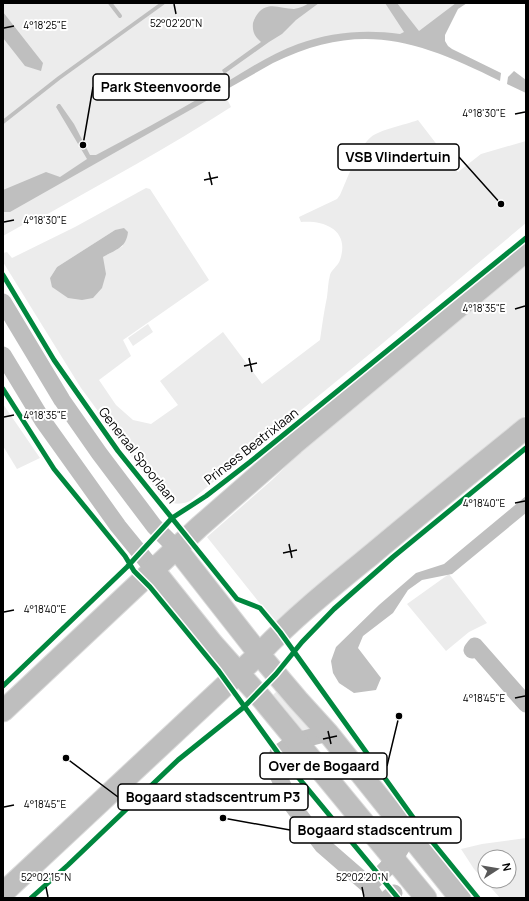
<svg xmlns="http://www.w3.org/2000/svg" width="529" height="901" font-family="Manrope,sans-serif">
	<rect width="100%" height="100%" fill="#fff"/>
	<path fill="#ececec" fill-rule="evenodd" d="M3 3H465L422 36 340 37 284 52 222 92 223 91 231 107C168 148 102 183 37 220L35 218 3 236Z
		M418 120 458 172 481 154 526 141V223L377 348 190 501C180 505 171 505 162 498L81 388 3 262V253L7 252 12 258 75 227 146 188 150 189 209 280 123 340 131 356 99 380 116 405 133 420 151 424 178 405 160 381 223 332 262 384 320 340C322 326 324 311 327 297 328 290 328 282 330 275 331 270 338 266 340 260 350 231 326 220 301 222L299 217 337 199 340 195C347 180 358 148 371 137 381 129 405 125 418 120ZM115 230 123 246 103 257 50 278 57 267Z
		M526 264V415L395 524 278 626 207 537 272 480 321 432Z
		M148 324 153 332 133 346 128 338Z
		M3 404 40 458 17 469 3 446Z
		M449 574 487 623 469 632 446 651 407 604Z
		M279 689 312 730 299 731 271 697Z
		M526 838V898H500L485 881H509V857H485V881L474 869 461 849 482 844Z"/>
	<path fill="#bfbfbf" d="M309 3H319L296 20 282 34 269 42 224 74 222 70 261 42C255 37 252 32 253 23 254 19 256 16 259 12 269 1 282 9 294 9 300 8 305 6 309 3Z
		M385 3H397L419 31 456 3H467L458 9 445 35V41L448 46 452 49 501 73 500 81C418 40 360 20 273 63L10 212H3V190L46 172 60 177 87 159 56 107 58 104H60L74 124 90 155H96C132 136 169 116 205 95 235 78 265 56 298 44 330 32 366 29 400 34L404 32Z
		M3 12 43 63 41 71 25 66 3 38Z
		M514 71 526 80V93L507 84 508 77Z
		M124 228 128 232C126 248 117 249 103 257L106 274 102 288 93 298 82 300 68 298 52 287 50 278 57 267 115 230Z
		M526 496V513L452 574 422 580 408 590 393 613 363 636 358 648 381 678 376 690 354 693 339 683 333 673 331 661 336 647 379 605 416 573 444 564Z"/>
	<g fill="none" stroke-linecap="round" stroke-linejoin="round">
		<path stroke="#bfbfbf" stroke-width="4" d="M110 3 120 16
			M3 122 59 78 163 3"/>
		<g stroke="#dbdbdb" stroke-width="23">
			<path id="major" d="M176 548 259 654 298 700 328 733 460 898
				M153 569 213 644 262 699 426 898
				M3 711 199 527 294 444 526 251
				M3 893 259 654C293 618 333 586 371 555 422 512 474 470 526 428"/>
		</g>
		<path stroke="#bebebe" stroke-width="17" d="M3 302 62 400 99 453 154 526 176 548
			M3 355 43 421 118 526 153 569
			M472 650 475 646 526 704
			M328 733 296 741 278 753 276 771 292 805 322 845 368 885C389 869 396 857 409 835
			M368 885 376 898
			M388 898 394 893"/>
		<use href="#major" stroke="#bebebe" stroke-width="21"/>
		<g stroke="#fff" stroke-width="8">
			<path id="cycleway" d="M3 275 54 360 118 451 237 599 260 608 280 632 417 823 478 898
				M3 389 54 469 125 556 134 571 150 587 218 670 278 753 398 898
				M3 686 127 567 172 518 206 496 250 462 526 238
				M31 898 68 865 178 760 244 707 276 674 302 642 334 609 393 557 526 448"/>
		</g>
		<use href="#cycleway" stroke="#00873e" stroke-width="5"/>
	</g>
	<path fill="none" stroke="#000" stroke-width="1.5" d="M174 4 176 14M4 28 14 26M515 114 525 112M209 172 212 185M204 180 218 177M4 222 14 220M515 309 525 306M249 358 252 372M244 366 257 363M4 417 14 415M515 503 525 501M289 544 292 558M283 553 297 550M4 612 14 610M515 698 525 696M328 731 331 744M323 739 337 736M4 807 14 805M46 887 48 897M362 887 364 897"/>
	<g text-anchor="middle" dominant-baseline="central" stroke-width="4" stroke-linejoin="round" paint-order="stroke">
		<g font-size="13" fill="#000" stroke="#fff">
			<text transform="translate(251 446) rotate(-38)">Prinses Beatrixlaan</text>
			<text transform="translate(138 455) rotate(52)">Generaal Spoorlaan</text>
		</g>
	</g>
	<g font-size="10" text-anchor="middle" fill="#000" stroke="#fff" stroke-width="4" stroke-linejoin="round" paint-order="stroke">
		<text x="176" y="27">52°02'20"N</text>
		<text x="45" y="29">4°18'25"E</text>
		<text x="484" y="117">4°18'30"E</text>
		<text x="45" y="224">4°18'30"E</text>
		<text x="484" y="312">4°18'35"E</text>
		<text x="45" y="419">4°18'35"E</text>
		<text x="484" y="507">4°18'40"E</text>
		<text x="45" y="613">4°18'40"E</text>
		<text x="484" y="702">4°18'45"E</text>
		<text x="45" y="808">4°18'45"E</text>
		<text x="46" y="881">52°02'15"N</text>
		<text x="362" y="881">52°02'20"N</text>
	</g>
	<path fill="none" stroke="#000" stroke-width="1.5" d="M83 145L93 87M501 204L459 157M399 716L387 766M66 758L118 797M223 818L290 830"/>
	<g fill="#000" stroke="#fff" stroke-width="1.5">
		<circle cx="83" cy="145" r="4"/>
		<circle cx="501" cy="204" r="4"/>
		<circle cx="399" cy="716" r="4"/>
		<circle cx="66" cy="758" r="4"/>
		<circle cx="223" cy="818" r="4"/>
	</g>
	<g fill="#fff" stroke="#000" stroke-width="1.5">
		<rect x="93" y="74" width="136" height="26" rx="4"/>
		<rect x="338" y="144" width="121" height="26" rx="4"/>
		<rect x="260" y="753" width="127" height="26" rx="4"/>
		<rect x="118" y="784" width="190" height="26" rx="4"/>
		<rect x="290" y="817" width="171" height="26" rx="4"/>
	</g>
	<g font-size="14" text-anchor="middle" font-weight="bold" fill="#000">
		<text x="161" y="92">Park Steenvoorde</text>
		<text x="398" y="162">VSB Vlindertuin</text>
		<text x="324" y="771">Over de Bogaard</text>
		<text x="213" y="802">Bogaard stadscentrum P3</text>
		<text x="375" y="835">Bogaard stadscentrum</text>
	</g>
	<rect width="529" height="901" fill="none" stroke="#000000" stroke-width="8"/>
	<g transform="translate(497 869) rotate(78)"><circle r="19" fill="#ffffff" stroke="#999999"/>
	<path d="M0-3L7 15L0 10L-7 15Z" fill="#595959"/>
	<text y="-6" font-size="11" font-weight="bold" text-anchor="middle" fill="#000000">N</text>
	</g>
</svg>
